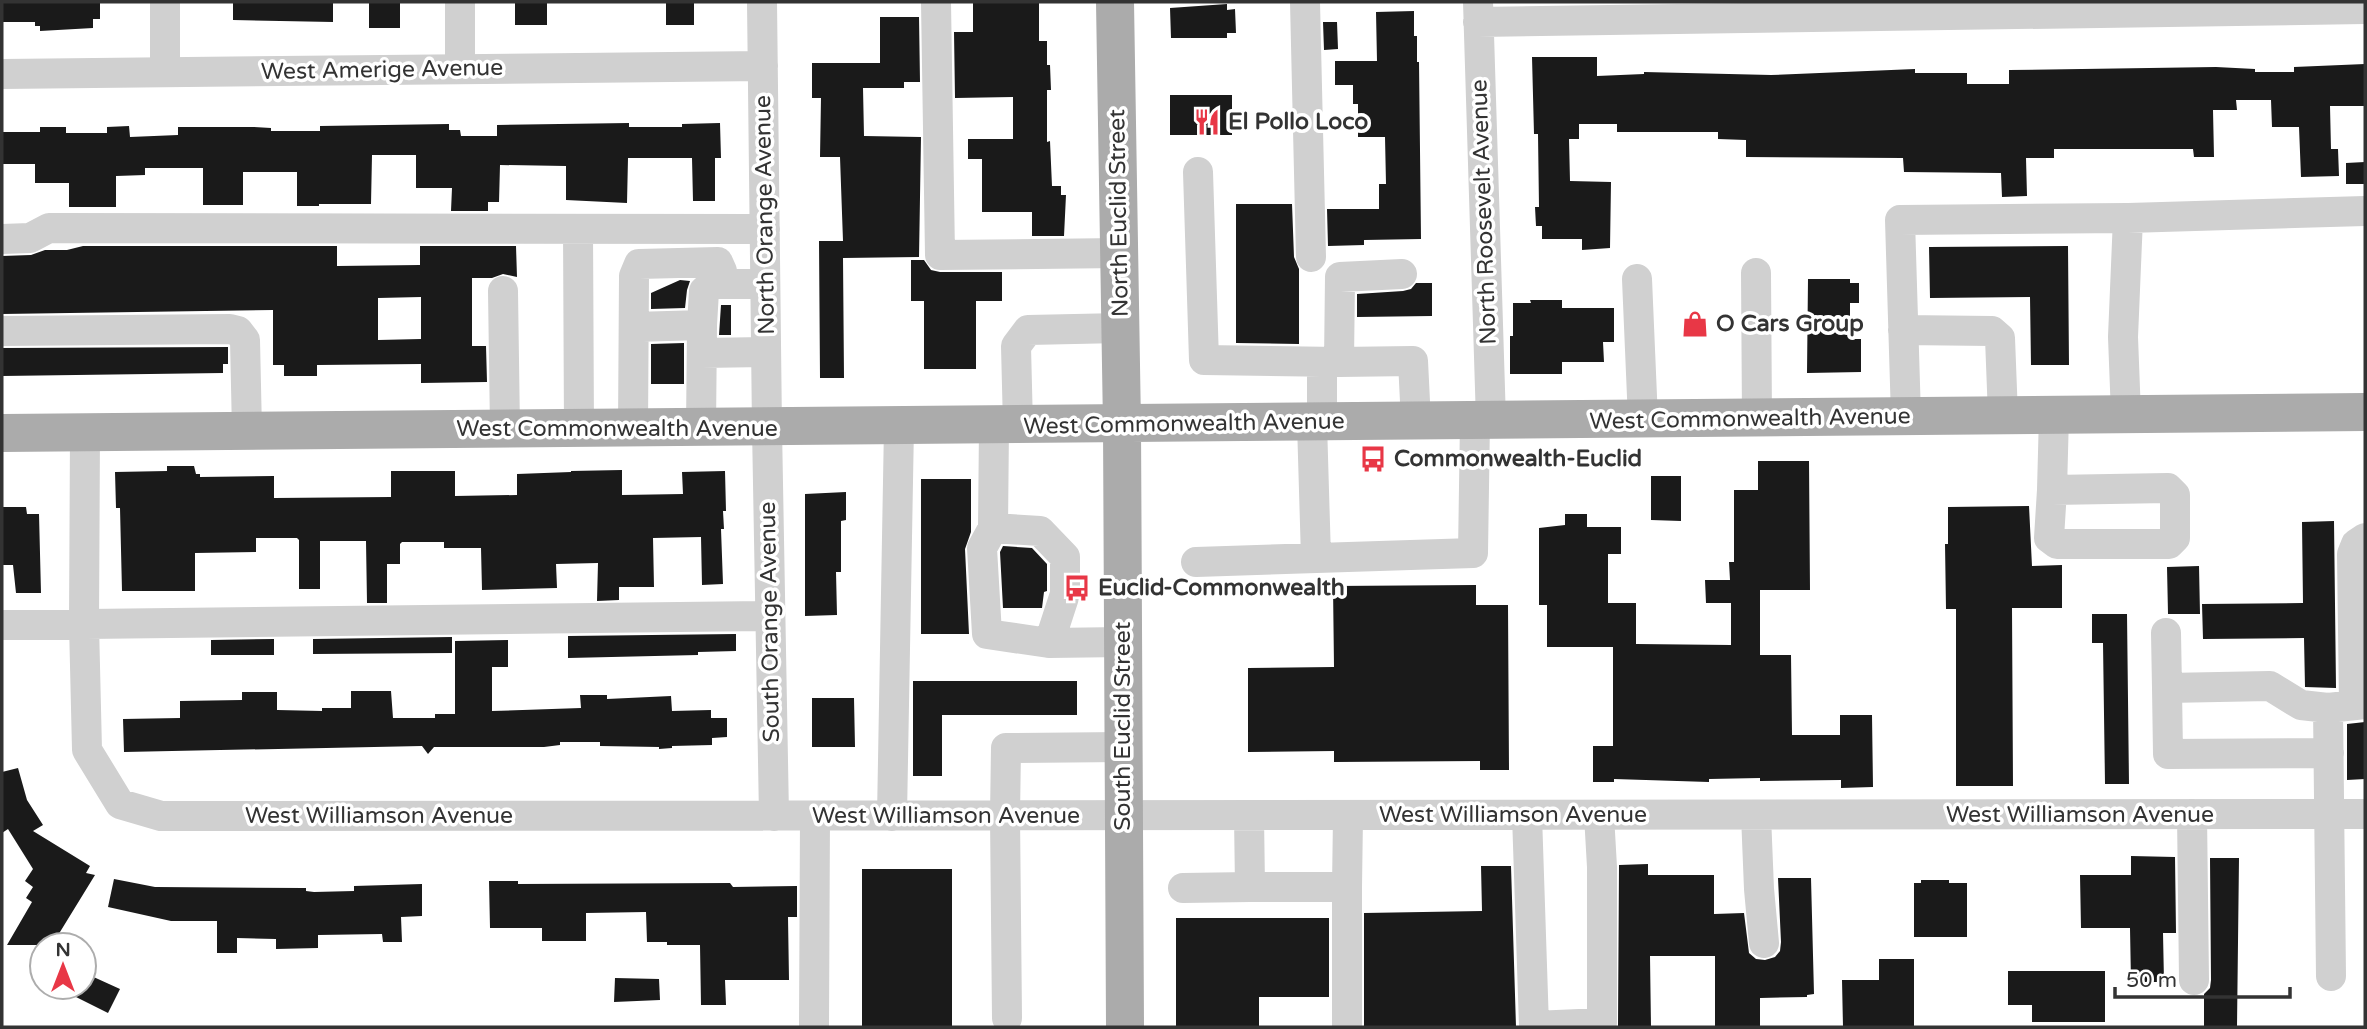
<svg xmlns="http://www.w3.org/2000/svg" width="2367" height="1029" font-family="'Varela Round',sans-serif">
	<rect width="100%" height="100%" fill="#fff"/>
	<path fill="#1a1a1a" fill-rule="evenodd" d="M2 2H100V19H93V28L40 31V26H35V22H2Z
		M233 2H333V22L233 20Z
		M369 2H400V28H369Z
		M515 2H547V25H515Z
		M666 2H694V25H666Z
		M973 2H1039V41H1047V65H1050L1051 90H1047V142L1050 141 1052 186H1061V195H1066L1064 236H1032V212H982V159H968V139H1013V97L955 98 954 32H973Z
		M1227 4V10L1235 9 1236 33H1227V38H1171L1170 8Z
		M1414 11V36H1417V62H1419L1421 239 1364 240V245L1328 246 1327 209H1379V184H1386L1385 137H1358V104H1353V85H1335V61H1377L1376 12Z
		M880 17H919L920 82H904V88H863L864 136 921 137 919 257 843 258 844 378H820L819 241H843L840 157H820L821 98H812V63H880Z
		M1323 22H1337L1338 49 1324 50Z
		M1532 57H1597V76L1644 74V72L1771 75 1915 69V73H1967V84H2009V70L2216 67 2255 69V72H2294V67L2365 64V106H2330L2331 149H2338L2339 176 2301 177 2299 127H2272L2271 100H2236L2237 110H2213L2214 157H2194L2193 149H2054V158H2026L2027 196 2002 197 2001 173 1904 172 1903 158 1746 157V140L1718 139V132H1617V124H1579V139H1569L1570 181 1611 182 1610 248 1582 250V239H1542V226H1536L1535 207H1539L1538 134H1534Z
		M1170 95H1232V135H1170Z
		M629 123V127H682V124L720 123 721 158H715V201H693L692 158H628L627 203 566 200V166L500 165 499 202H488V211H451L452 188H416V155H372L371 204H319V206H297V172H243V205H203V168H145V175L116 176V207H69V183H35V164H2V132H40V127H66V133H107V127L129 126 130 137 178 135V127H254L271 128V131H320V126L449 124V130H460L461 136H497V125Z
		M2365 162V184H2346V163Z
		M1236 204H1292L1294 257 1299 269V344L1236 343Z
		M83 246H337V266L420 265V246H516L517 277 503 274 492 278H472V346H486L487 382 421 383V364L317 365V376H284V365H273V310L2 314V256L31 255 45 250H67ZM421 297V339L378 340V298Z
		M2068 246 2069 365H2031L2030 297 1930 298 1929 247Z
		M911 260H924L931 270 940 272H1002V301H976V369H924V301H911Z
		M1808 279H1850V283H1859V303H1850V339H1861V372L1807 373Z
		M680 280 690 281 687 290 685 308 651 309V293Z
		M1416 283H1432V316L1357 317V294L1403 291 1411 289Z
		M1530 300H1562V308H1614V342H1603L1604 362H1562V374H1510V336H1513V303H1531Z
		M721 305H731V335H719Z
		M684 343V384H651V344Z
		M228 347V364H223V373L2 376V348Z
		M1758 461H1809L1810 590H1760V655H1791L1792 735H1840V715H1872L1873 787 1841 788V780L1760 781V778L1709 779V782L1614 779V782H1593V746H1613V647H1547V605H1539V528L1565 525V514H1587V527H1621V554H1608V603H1636V644L1731 645V603H1706L1705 580H1730L1729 562H1734V490H1758Z
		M167 466H194L196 474H200V477L274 476V498L391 497V471H455V496L517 495V474L571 472V471L622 470V495L683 494 682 472 725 471 726 511H723L724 529H721L723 584 702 585 701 537 653 538 654 587H619V600L597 601 598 563 556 564 557 588 482 590 481 548H444V542H402L400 544V564H387V603H367L366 541H320V589H299V540L297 538H256V552L195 553V591H122L120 508H116L115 472 167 471Z
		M1651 476H1681V521L1651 520Z
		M921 479H971V532L965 549 969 634H921Z
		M846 492V520L841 521V572H836L837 615 805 616V494Z
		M2029 506 2032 566 2062 565V608H2012L2013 786H1956V609H1946L1945 544H1948V507Z
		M2 507H26L27 514H39L41 593H16L13 565H2Z
		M2334 521 2336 688 2305 687 2304 638 2203 639 2202 604 2303 603 2302 522Z
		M1003 546 1032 548 1047 564V591L1044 592 1042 608H1003L1000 552Z
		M2199 566 2200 614H2168L2167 567Z
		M1476 585V605H1508L1509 770H1480V761L1334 762V751L1248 752V668L1334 667 1333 586Z
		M2092 614H2127L2129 784H2105L2103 643H2092Z
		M736 634V651L698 652V655L568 658V636Z
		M452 637V653L313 654V639Z
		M274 639V655H211V640Z
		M508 640V667H492V711L581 708 580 695H607V699L671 696 672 711 711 710V718H727V737L712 738V745L672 746V748L659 749V747L600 746V742H560V745L544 747H434L428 754 422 746 124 752 123 719 180 718V701L242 700V692H277V710L322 711V708H351V691H391L393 718H435V714H455V641Z
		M913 681H1077V715H942V776H913Z
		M812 698H854L855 747H812Z
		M2365 722V779L2347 780V724Z
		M18 768 27 800 43 825 33 831 90 866 86 873 95 875 52 945H7L32 902 26 898 33 887 25 881 33 869 8 829 2 833V772Z
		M2131 856 2175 857 2176 933H2163L2164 982H2131L2130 928H2081L2080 875H2131Z
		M2210 858H2239L2237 1027H2204V994L2210 988 2211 980Z
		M1648 864V875H1714V914L1744 913 1749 953 1756 959 1765 960 1775 957 1780 951 1781 942 1778 878H1811L1814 994 1807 995V997L1760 998V1026L1715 1027V956H1650L1651 1027H1618L1619 865Z
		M1481 866H1511L1516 1027H1364V913L1482 911Z
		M862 869H952V1027H862Z
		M114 879 155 887 303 888H306V891L314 892 354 891V886L422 884V916L401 917 402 942H383L382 934 318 935V948L276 949V939L237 938V953H217V921H171L108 907Z
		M1921 880H1949V883H1967V937H1914V883H1921Z
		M489 881H518V884L730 883 733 887 797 886V917H788L789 980H725L726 1005H701L700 945H667V942H647L646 912 586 913V941H542V928H490Z
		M1176 918H1329V997H1259V1026H1176Z
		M1879 959H1914V1027H1843L1842 980H1879Z
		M2008 971H2105V1022H2032V1005H2008Z
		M87 974 120 989 108 1013 76 997 80 987H84Z
		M615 978 659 979 660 1000 614 1002Z"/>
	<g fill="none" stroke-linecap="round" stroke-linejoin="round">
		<path stroke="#d0d0d0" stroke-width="30" d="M165 2V72
			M460 2V69
			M762 2 767 428 774 816
			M936 2 940 255 1120 253
			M1305 2 1311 257
			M1478 2 1491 421
			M1478 22 2365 9
			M2 74 763 66
			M1198 172 1204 360 1339 362 1340 277 1402 274
			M578 229 579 429
			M2 239 30 238 49 228 765 229
			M1756 273 1757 419
			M1637 279 1643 420
			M503 291 505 429
			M702 325 704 291 712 284H765
			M634 327 702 325 701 428
			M1903 330 1992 331 2000 338 2003 416
			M2 331 230 329 238 331 245 340 247 431
			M702 353 766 352
			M1322 362V423
			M1339 362 1413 361 1416 422
			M2126 415 2123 337 2128 218
			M1906 417 1900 220 2128 218 2365 211
			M1312 423 1316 558
			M1018 426 1016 346 1028 330 1121 328
			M633 428 634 276 639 264 718 262 722 271 723 284
			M85 433 84 624 87 750 120 804 161 816 2365 814
			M2052 490 2049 538 2057 544H2169L2175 538V495L2168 488 2052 490 2054 415
			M993 528 1040 531 1065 557V594L1049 643 987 634 982 548 993 528 994 426
			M1196 562 1473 553 1475 421
			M2 625 770 616
			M2166 633 2167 688
			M1049 643 1123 642
			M2354 704 2352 554 2356 544 2365 538
			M2328 708 2331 976
			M2329 753 2168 754 2167 688 2270 686 2301 705 2328 708 2365 704
			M2192 814 2194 980
			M1527 815 1534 1026 1602 1023V867L1599 815
			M1756 815 1759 889 1764 943
			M892 816 899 426
			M1249 816 1250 887H1347V1027
			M1347 887 1348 816
			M1183 888 1250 887
			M1007 1018 1005 816 1006 748 1123 747
			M814 1027 815 816"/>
		<path stroke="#ababab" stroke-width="38" d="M1115 2 1122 425 1125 1027
			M2 433 2365 412"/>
	</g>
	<defs>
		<g id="restaurant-bare" transform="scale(2.1)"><path d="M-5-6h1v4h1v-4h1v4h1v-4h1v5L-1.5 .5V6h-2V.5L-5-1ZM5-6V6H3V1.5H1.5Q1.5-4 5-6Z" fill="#e83746" stroke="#fff" stroke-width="2.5" paint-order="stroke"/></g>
		<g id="shop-bare" transform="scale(2.1)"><path d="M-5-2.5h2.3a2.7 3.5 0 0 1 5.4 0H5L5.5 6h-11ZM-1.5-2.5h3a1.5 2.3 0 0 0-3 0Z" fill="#e83746" stroke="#fff" stroke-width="2.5" paint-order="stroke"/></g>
		<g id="bus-bare" transform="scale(2.1)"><path d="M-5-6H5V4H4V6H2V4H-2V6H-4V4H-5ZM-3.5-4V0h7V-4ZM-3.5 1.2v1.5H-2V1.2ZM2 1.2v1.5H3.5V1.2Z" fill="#e83746" stroke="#fff" stroke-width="2.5" paint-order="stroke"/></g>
	</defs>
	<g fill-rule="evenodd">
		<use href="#restaurant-bare" x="1207" y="122"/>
		<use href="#shop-bare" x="1695" y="324"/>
		<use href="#bus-bare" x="1373" y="459"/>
		<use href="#bus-bare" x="1077" y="588"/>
	</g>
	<g text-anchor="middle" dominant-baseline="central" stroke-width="7" stroke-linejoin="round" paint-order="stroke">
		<g font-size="23" fill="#333" stroke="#fff">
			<text transform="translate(382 70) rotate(-1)">West Amerige Avenue</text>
			<text transform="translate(1484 212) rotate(-92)">North Roosevelt Avenue</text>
			<text transform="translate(1119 213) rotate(-91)">North Euclid Street</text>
			<text transform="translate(765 215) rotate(-91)">North Orange Avenue</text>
			<text transform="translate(1750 419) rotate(-1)">West Commonwealth Avenue</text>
			<text transform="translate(1184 424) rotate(-1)">West Commonwealth Avenue</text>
			<text x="617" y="429">West Commonwealth Avenue</text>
			<text transform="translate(770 622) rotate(-91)">South Orange Avenue</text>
			<text transform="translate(1123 726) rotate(-90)">South Euclid Street</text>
			<text x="1513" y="815">West Williamson Avenue</text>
			<text x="2080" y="815">West Williamson Avenue</text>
			<text x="379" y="816">West Williamson Avenue</text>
			<text x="946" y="816">West Williamson Avenue</text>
		</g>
		<g font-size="23" font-weight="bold" fill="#333" stroke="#fff" text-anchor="start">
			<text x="1228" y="122">El Pollo Loco</text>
			<text x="1716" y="324">O Cars Group</text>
			<text x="1394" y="459">Commonwealth-Euclid</text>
			<text x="1098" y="588">Euclid-Commonwealth</text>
		</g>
	</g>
	<rect width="2367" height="1029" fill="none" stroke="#333333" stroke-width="7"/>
	<g transform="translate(63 966)"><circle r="33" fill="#ffffff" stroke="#adadad" stroke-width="2"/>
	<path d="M0-5L12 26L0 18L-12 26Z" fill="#e83746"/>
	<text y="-10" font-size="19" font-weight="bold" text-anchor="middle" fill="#333333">N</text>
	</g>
	<path d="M2115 987v10h175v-10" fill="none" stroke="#333333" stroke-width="3.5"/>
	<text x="2126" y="987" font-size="21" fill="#333333" stroke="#ffffff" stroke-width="5" paint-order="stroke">50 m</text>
</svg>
